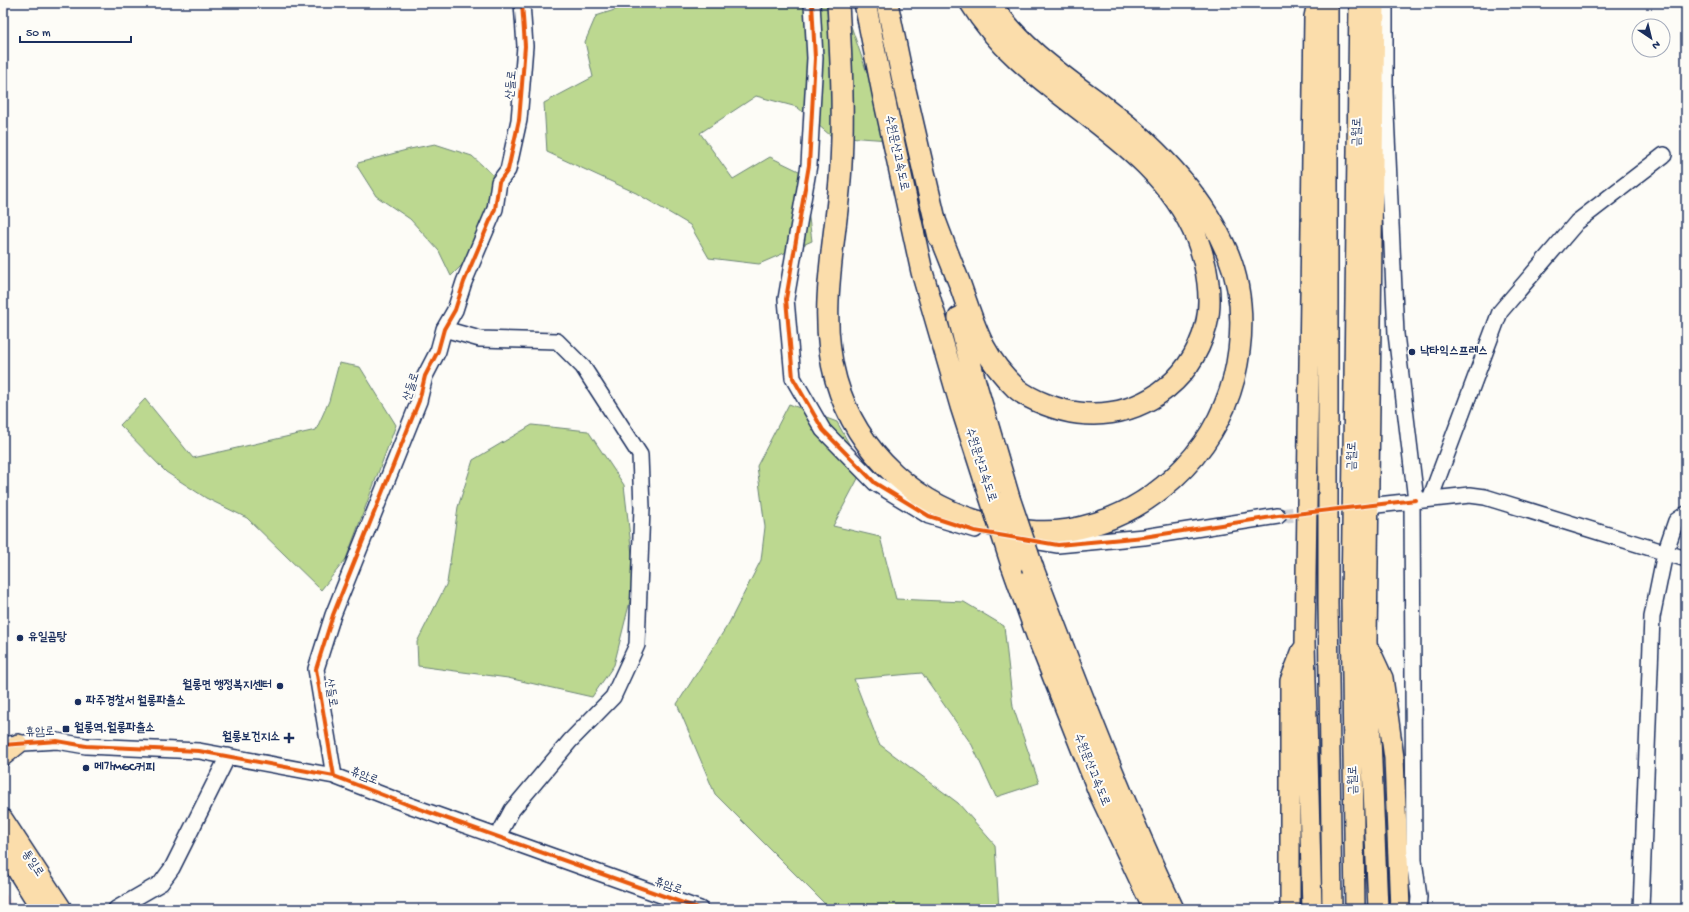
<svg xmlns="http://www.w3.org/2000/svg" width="1689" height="912" font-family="'Gochi Hand','Poor Story',sans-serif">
	<rect width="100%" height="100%" fill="#fdfcf7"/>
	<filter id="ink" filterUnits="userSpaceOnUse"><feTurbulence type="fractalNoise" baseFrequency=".025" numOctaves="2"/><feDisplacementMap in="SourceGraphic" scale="8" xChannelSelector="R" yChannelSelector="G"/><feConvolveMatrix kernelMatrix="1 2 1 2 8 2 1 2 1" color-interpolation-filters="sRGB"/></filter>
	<g filter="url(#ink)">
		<path fill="#fce9e5" d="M3 890 16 909H3Z"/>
		<path fill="#bcd890" stroke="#6c8477" d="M636 3H831L850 23 890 140 831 136 797 107 756 96 700 133 733 179 770 157 803 173 812 241 759 264 709 258 690 225 636 193 547 152 544 103 593 77 585 42 596 16Z
			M435 144 472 156 495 177 491 220 467 260 451 276 439 251 410 219 376 196 357 166 358 163 410 149Z
			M339 363 360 367 396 425 346 559 321 590 247 518 206 498 166 472 120 425 145 399 193 458 316 430 329 401Z
			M789 404 837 422 863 469 833 526 880 537 896 599 964 602 1004 626 1013 707 1039 783 996 797 972 745 922 673 854 679 879 744 958 803 995 845 999 909H830L715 794 677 704 729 623 761 560 765 527 757 466Z
			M532 425 588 431 624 485 635 581 614 665 592 697 508 678 418 666 417 642 447 583 458 507 473 460Z"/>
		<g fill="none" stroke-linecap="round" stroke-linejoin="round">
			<path stroke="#d0d3d8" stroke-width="15" stroke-dasharray="15 8" stroke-linecap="butt" d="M1278 516 1362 507"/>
			<g stroke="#1b2f5e" stroke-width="18">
				<path id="minor" d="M812 3 815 58 809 165 786 299 793 378 823 430 875 483 929 516 975 530
					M1385 3V92L1396 334 1416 500
					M444 329 480 339 557 341 583 367 640 455 642 508 637 645 613 697 570 741 512 810 498 836
					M1430 499 1500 312 1577 222 1664 155
					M1412 501 1414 860 1419 897 1418 909
					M1377 505 1470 495 1485 497 1686 559
					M1022 539 1058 545 1144 537 1278 516
					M8 744 57 741 86 746 199 751 334 776 406 804 700 909
					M334 776 316 669 333 615 419 401 425 376 438 351 444 329 455 310 464 282 495 209 499 182 508 170 519 120 522 84 525 46 522 3
					M116 909 161 883 172 868 228 756
					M1641 909 1652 617 1665 553 1676 521 1686 514"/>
			</g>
			<g stroke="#1b2f5e" stroke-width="22">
				<path id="major" d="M1328 3V603L1332 909
					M1375 3 1367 641 1378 909
					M1371 652 1383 678 1394 758 1400 909
					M3 756 18 744
					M3 819 62 909
					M3 848 41 909
					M1290 909V681L1302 650
					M1312 909 1305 643 1314 17 1317 3
					M1355 909 1351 601 1359 3"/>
			</g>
			<g stroke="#1b2f5e" stroke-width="24">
				<path id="highway" d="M838 3C841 57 844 110 841 164 838 235 816 309 836 380 857 453 917 508 992 525 1017 531 1043 534 1068 530 1148 517 1214 455 1234 378 1244 336 1244 294 1228 254 1203 194 1154 145 1103 106 1061 75 1020 47 990 3
					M865 3 884 98 922 272 961 406 990 496
					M887 3 905 90 939 237
					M936 223C943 242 951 262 959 282 975 326 980 354 1016 388 1029 400 1060 411 1078 413 1138 420 1190 384 1206 326 1213 299 1207 265 1197 239 1154 132 1028 98 971 3
					M959 318 975 382 1009 498
					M1012 565 1037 635 1100 794 1154 909
					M1033 569C1077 684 1120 798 1173 909"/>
			</g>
			<use href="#minor" stroke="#fdfcf7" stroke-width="15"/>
			<use href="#major" stroke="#fbddab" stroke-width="19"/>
			<use href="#highway" stroke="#fbddab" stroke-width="21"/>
			<g stroke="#1b2f5e" stroke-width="24" stroke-linecap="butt">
				<path id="highway-bridge" d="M990 496 1012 565
					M1009 498 1033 569"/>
			</g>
			<use href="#highway-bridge" stroke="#fbddab" stroke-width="21"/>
			<g stroke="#fdfcf7" stroke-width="6">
				<path id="cycleway" d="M812 3 815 58 809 165 786 299 793 378 823 430 875 483 929 516 975 531 1058 545 1144 537 1278 516 1416 500
					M3 745 57 741 86 746 199 751 334 776 406 804 700 909
					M334 776 316 669 333 615 419 401 425 376 438 351 444 329 455 310 464 282 495 209 499 182 508 170 519 120 522 84 525 46 522 3"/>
			</g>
			<use href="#cycleway" stroke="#e8590c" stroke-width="4"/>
		</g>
	</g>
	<g fill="#1b2f5e" stroke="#fdfcf7" stroke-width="1.5">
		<circle cx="1412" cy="352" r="4"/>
		<circle cx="20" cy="638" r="4"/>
		<circle cx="280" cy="686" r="4"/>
		<circle cx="78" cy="702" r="4"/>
		<rect x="62" y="725" width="8" height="8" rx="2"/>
		<path d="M287 732h4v4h4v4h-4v4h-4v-4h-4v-4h4z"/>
		<circle cx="86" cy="768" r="4"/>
	</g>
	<g text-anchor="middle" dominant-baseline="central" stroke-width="4" stroke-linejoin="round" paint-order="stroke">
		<g font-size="12" fill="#1b2f5e" stroke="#fdfcf7">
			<text transform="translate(512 85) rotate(-85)">산들로</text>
			<text transform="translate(1358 132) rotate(-89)">금월로</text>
			<text transform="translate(896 153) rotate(78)">수원문산고속도로</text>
			<text transform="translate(412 387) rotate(-72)">산들로</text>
			<text transform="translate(1353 456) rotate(-89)">금월로</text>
			<text transform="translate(980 465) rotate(72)">수원문산고속도로</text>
			<text transform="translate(330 693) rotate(81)">산들로</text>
			<text transform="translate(40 733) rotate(-2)">휴암로</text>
			<text transform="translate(1091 770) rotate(68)">수원문산고속도로</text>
			<text transform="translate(364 777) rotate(21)">휴암로</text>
			<text transform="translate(1354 780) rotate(-91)">금월로</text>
			<text transform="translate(32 864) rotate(56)">통일로</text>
			<text transform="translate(668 887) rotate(19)">휴암로</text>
		</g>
		<g font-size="12" font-weight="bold" fill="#1b2f5e" stroke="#fdfcf7" text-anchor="start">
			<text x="1420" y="352">낙타익스프레스</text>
			<text x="28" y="638">유일곰탕</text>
			<text x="272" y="686" text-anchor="end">월롱면 행정복지센터</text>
			<text x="86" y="702">파주경찰서 월롱파출소</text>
			<text x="74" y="729">월롱역.월롱파출소</text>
			<text x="280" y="738" text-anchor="end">월롱보건지소</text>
			<text x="94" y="768">메가MGC커피</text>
		</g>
	</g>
	<rect width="1689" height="912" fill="none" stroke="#fdfcf7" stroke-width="16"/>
	<rect x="8" y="8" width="1673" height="896" fill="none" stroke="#1b2f5e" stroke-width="1.5" filter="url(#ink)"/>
	<g transform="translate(1651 38) rotate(145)"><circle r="19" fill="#fdfcf7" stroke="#a3aaba"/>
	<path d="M0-3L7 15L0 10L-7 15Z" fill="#1b2f5e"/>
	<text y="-6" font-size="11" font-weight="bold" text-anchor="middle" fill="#1b2f5e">N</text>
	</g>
	<path d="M20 36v6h111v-6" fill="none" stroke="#1b2f5e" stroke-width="2"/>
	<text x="26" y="36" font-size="12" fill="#1b2f5e" stroke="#fdfcf7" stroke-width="3" paint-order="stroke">50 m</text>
</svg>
